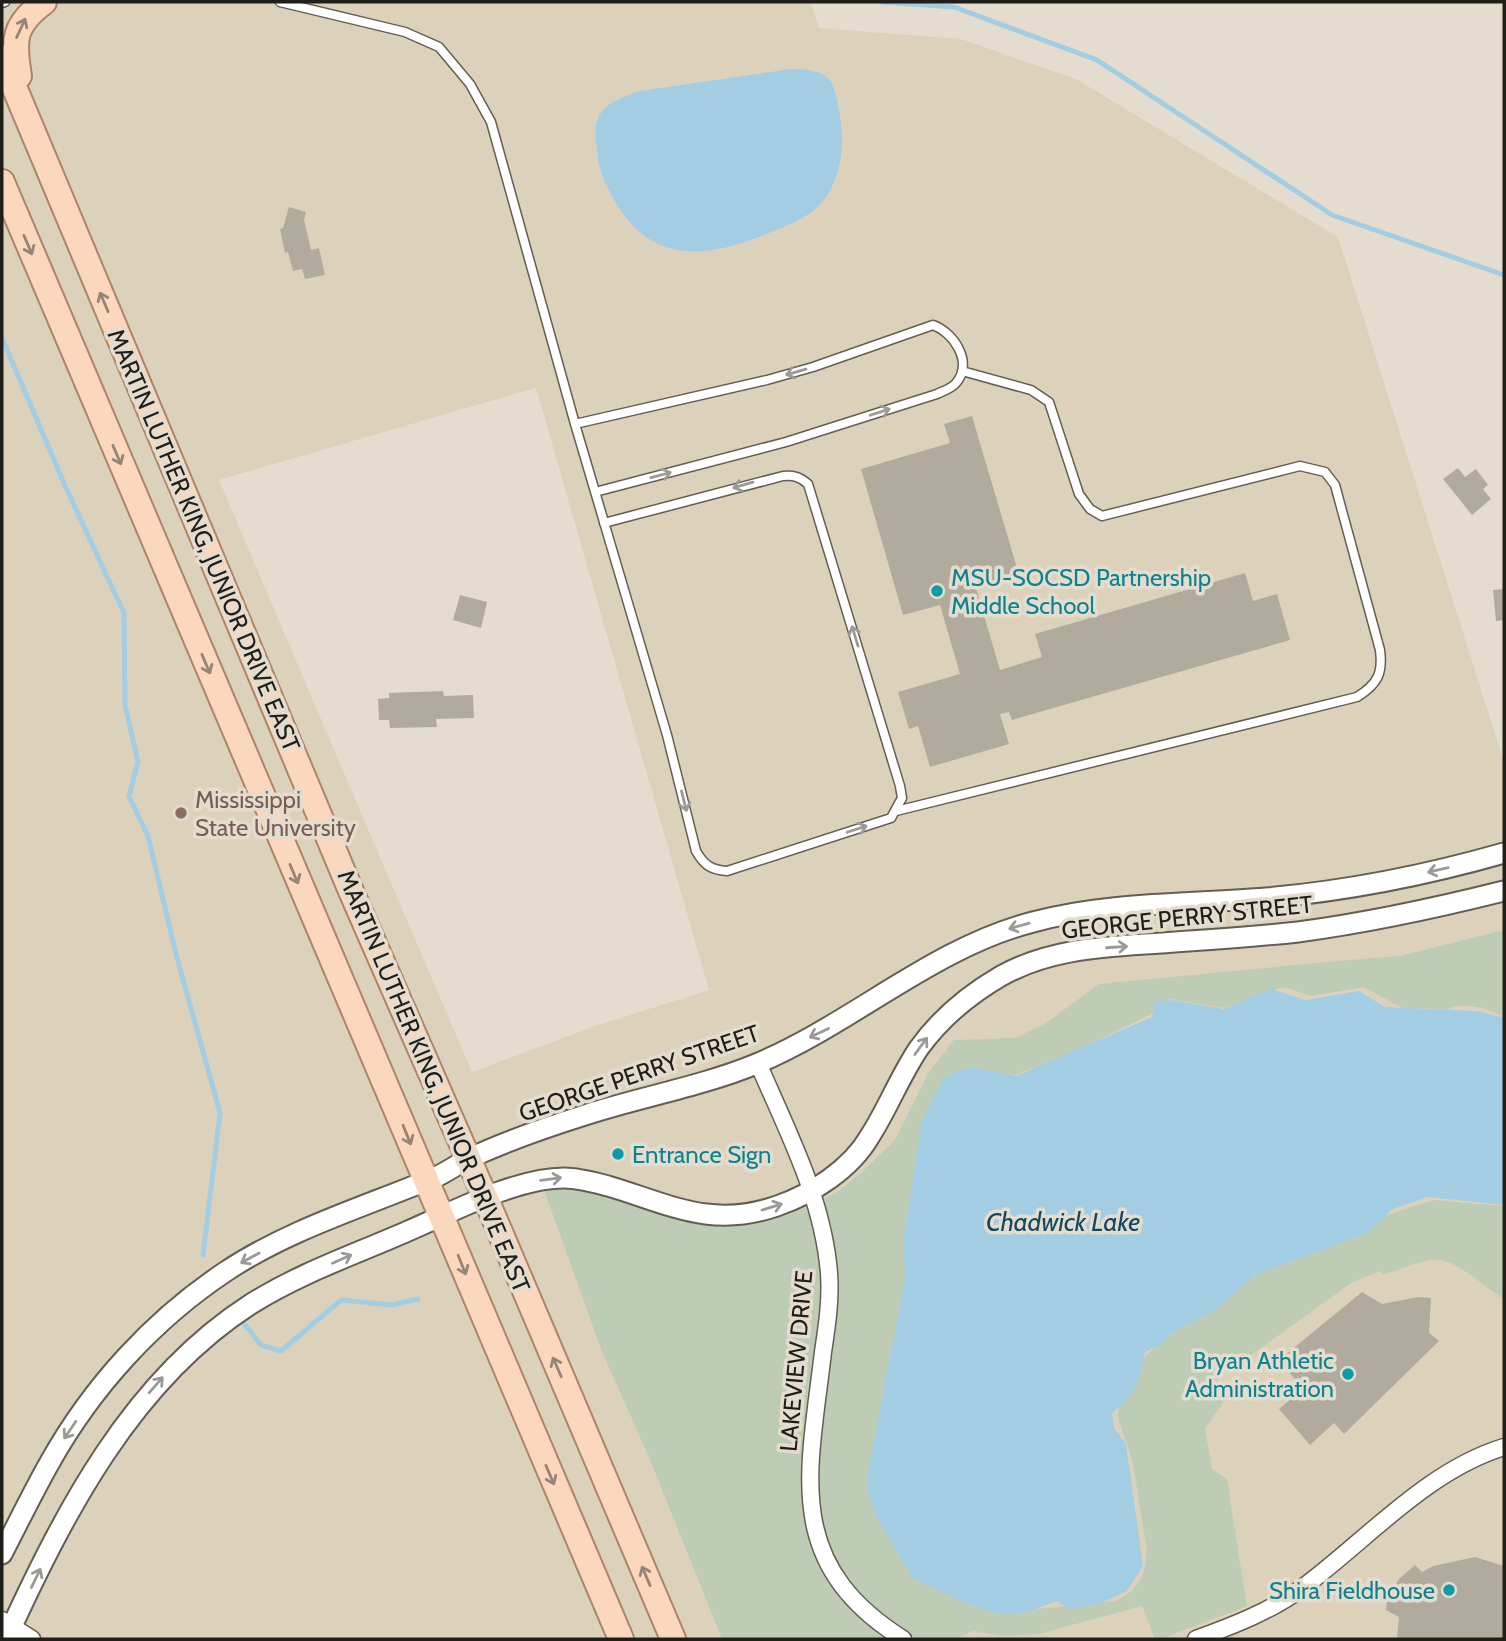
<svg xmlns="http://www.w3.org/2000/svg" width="1506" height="1641" font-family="Cabin,sans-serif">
	<rect width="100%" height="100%" fill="#e4ddcf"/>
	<path fill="#dcd2bc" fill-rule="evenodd" d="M2 2H811L819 28 961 39 1076 79 1338 237 1504 762V1639H2ZM536 388 709 990 598 1025 472 1072 219 480Z"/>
	<path fill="#beccb5" d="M1504 930V1016C1488 1009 1466 1001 1448 1009L1402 1008 1364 987 1312 996 1283 987 1224 1008 1170 999 1149 1015 1074 1052 1015 1075 994 1073 1005 1612 1116 1601 1132 1591 1143 1575 1147 1551 1133 1464 1118 1418 1119 1394 1129 1370 1208 1303 1297 1251 1390 1214 1434 1200 1504 1206V1299C1484 1288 1455 1256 1432 1260 1416 1262 1399 1270 1383 1275L1379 1271 1350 1284 1247 1358 1222 1370 1214 1387 1225 1400 1205 1429 1212 1469 1227 1479 1247 1606 1161 1639H1155L1142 1606 1039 1634 1003 1636 973 1631 956 1639H722L648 1455 602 1352 544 1190 578 1189 610 1197 693 1224 752 1223 791 1214 836 1193 862 1172 895 1140 928 1073 954 1040 1015 1038 1046 1023 1099 984 1326 962 1400 956Z"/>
	<path fill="#a3cde3" d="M791 69C803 69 816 69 826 77 834 83 835 91 837 100 845 133 845 173 823 201 810 218 784 227 764 235 687 266 636 257 602 175 599 167 598 158 597 149 590 112 607 101 640 91Z
		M1271 989 1305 1000 1359 991 1385 1007 1477 1011 1504 1018V1205L1428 1197 1393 1209 1367 1233 1255 1275 1217 1309 1172 1333 1161 1345 1145 1352C1140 1380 1135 1395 1112 1413L1114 1428 1126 1444 1143 1566 1127 1591 1101 1603 1070 1609 1056 1601C1039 1608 1021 1616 1002 1614 972 1610 943 1590 914 1580L875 1515 866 1483 905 1279 903 1242 922 1121 944 1077 969 1067 1016 1076 1152 1017 1155 1002 1171 1000 1224 1009Z"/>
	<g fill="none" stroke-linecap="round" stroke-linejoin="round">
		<path stroke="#a3cde3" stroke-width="5" d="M882 2 954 7 1097 60 1332 215 1504 275
			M2 338 66 488 124 613 125 705 138 762 129 796 148 836 176 954 220 1113 203 1255
			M245 1325 261 1345 281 1351 341 1300 392 1305 418 1299"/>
	</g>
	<path fill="#b1ab9d" d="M289 207 306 212 304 220 311 250 319 248 325 275 305 279 302 269 293 271 288 252 285 253 280 229 283 228Z
		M972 416 1019 575 976 588 1000 670 1042 657 1035 634 1245 573 1253 601 1277 594 1290 640 1012 720 1009 712 1000 714 1009 744 930 767 918 726 909 729 898 692 960 674 940 605 903 615 861 469 950 443 944 424Z
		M1458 468 1465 477 1476 469 1488 485 1483 489 1491 499 1472 515 1443 479Z
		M1504 589V620L1496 621 1493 590Z
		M460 595 487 602 481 628 453 620Z
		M443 691 444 696 473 695 474 718 436 719 437 727 390 728 389 720H379L378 699 389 698V693Z
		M1362 1292 1382 1304 1418 1297 1431 1298 1429 1333 1439 1341 1344 1434 1334 1423 1310 1445 1279 1409 1303 1389 1279 1360Z
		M1475 1557 1504 1566V1639H1397L1399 1617 1386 1610 1387 1600 1399 1579 1415 1565 1422 1572 1433 1566Z"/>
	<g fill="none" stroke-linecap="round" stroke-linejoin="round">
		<g stroke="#645e52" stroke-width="11">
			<path id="service" d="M280 2 405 32 439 47 470 84 491 122 575 424 667 735 696 851C704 865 711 870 727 871L891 818 902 798 900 786 808 484C800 477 794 475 783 476L604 523
				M2 3 5 2
				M575 424 767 380 813 367 933 325C953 332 974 362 956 383 951 389 943 391 937 394L786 442 595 492
				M896 811 1357 697C1378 684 1383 673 1380 650L1335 485 1325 472 1300 466 1102 516 1090 509 1079 494 1049 402 1031 390 962 371"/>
		</g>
		<g stroke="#645e52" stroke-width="19">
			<path id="minor" d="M758 1063C787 1131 823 1198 829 1273 831 1299 827 1326 823 1352 809 1473 782 1563 903 1639
				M2 1620 32 1639
				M1196 1639C1232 1626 1271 1611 1302 1588 1367 1540 1426 1471 1504 1447"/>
		</g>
		<g stroke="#645e52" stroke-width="23">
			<path id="tertiary" d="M2 1554C18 1523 33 1492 50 1462 92 1387 153 1320 225 1272 289 1229 367 1206 438 1176 448 1171 458 1164 468 1159 504 1142 544 1128 582 1116 639 1097 700 1087 756 1064 852 1024 932 948 1033 922 1108 902 1189 904 1266 898 1346 891 1427 875 1504 853
				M6 1639C64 1513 131 1381 251 1304 300 1273 356 1254 408 1231 452 1212 516 1178 564 1178 579 1178 593 1182 608 1186 669 1204 711 1229 777 1206 812 1194 851 1169 870 1136 888 1108 900 1076 919 1048 940 1019 970 994 1001 976 1051 948 1105 947 1161 943 1206 940 1252 937 1298 932 1367 923 1436 908 1504 891"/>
		</g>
		<g stroke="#ac8568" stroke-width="28">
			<path id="primary" d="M2 58 351 891 486 1199 673 1639
				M19 76C13 40 13 25 44 2
				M2 182 621 1639"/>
		</g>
		<use href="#service" stroke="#fff" stroke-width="8"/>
		<use href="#minor" stroke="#fff" stroke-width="16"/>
		<use href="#tertiary" stroke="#fff" stroke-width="19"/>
		<use href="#primary" stroke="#fbd7be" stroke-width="24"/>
	</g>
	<defs><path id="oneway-shaft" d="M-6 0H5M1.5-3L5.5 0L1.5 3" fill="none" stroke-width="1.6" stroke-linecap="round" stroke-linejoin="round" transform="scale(1.75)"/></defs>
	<g stroke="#988474">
		<use href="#oneway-shaft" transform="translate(21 28) rotate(-65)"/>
		<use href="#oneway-shaft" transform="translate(28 245) rotate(67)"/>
		<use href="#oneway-shaft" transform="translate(104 302) rotate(-113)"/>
		<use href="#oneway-shaft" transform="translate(117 455) rotate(67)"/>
		<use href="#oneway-shaft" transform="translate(206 664) rotate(67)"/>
		<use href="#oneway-shaft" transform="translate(294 874) rotate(67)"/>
		<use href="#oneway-shaft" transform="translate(407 1135) rotate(68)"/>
		<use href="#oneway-shaft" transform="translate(462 1265) rotate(68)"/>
		<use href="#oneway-shaft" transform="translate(557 1367) rotate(-114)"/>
		<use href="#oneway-shaft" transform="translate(550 1475) rotate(67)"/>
		<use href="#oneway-shaft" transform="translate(646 1576) rotate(-113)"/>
	</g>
	<g stroke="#9b9a98">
		<use href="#oneway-shaft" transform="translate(796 372) rotate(164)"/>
		<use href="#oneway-shaft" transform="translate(880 412) rotate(-18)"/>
		<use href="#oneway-shaft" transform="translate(661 475) rotate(-15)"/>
		<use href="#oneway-shaft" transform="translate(743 485) rotate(164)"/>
		<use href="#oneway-shaft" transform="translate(855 636) rotate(-107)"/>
		<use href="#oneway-shaft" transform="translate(684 801) rotate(76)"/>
		<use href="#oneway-shaft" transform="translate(857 829) rotate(-18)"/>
		<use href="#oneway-shaft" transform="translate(1438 870) rotate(167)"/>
		<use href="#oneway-shaft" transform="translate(1019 926) rotate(164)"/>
		<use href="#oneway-shaft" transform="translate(1117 947) rotate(-4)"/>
		<use href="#oneway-shaft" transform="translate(819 1033) rotate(155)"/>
		<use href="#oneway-shaft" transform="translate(921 1046) rotate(-54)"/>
		<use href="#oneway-shaft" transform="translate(551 1179) rotate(-7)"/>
		<use href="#oneway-shaft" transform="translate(772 1207) rotate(-17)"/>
		<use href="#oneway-shaft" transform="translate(250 1258) rotate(151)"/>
		<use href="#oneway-shaft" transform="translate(342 1259) rotate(-24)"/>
		<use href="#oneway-shaft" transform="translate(156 1385) rotate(-49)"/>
		<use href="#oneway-shaft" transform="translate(70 1430) rotate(124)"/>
		<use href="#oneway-shaft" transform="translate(36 1578) rotate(-64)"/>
	</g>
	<g fill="#0f9aa8" stroke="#e4ddcf" stroke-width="2.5">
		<circle cx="937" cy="591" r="7"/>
		<circle cx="618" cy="1154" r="7"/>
		<circle cx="1348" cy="1374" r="7"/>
		<circle cx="1449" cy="1590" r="7"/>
	</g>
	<circle fill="#8d6e63" stroke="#e4ddcf" stroke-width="2.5" cx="181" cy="813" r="7"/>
	<g text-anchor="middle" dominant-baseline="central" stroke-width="7" stroke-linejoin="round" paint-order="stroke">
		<g font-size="24" fill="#201e19" stroke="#e4ddcf">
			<text transform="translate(204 540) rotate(67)">MARTIN LUTHER KING, JUNIOR DRIVE EAST</text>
			<text transform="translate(1187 917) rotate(-6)">GEORGE PERRY STREET</text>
			<text transform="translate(639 1073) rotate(-19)">GEORGE PERRY STREET</text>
			<text transform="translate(434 1081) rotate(67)">MARTIN LUTHER KING, JUNIOR DRIVE EAST</text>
			<text transform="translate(796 1361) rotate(-85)">LAKEVIEW DRIVE</text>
		</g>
		<g font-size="24" fill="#0d838f" stroke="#e4ddcf" text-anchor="start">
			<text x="951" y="577">MSU-SOCSD Partnership<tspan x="951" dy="28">Middle School</tspan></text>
			<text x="632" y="1154">Entrance Sign</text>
			<text x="1334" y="1360" text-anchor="end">Bryan Athletic<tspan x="1334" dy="28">Administration</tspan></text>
			<text x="1435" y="1590" text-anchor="end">Shira Fieldhouse</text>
		</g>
		<g font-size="24" fill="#785e54" stroke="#e4ddcf" text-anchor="start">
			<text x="195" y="799">Mississippi<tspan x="195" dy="28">State University</tspan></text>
		</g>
		<g font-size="26" font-style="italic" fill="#11485f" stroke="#e4ddcf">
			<text x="1063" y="1222">Chadwick Lake</text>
		</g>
	</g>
	<rect width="1506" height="1641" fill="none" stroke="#201e19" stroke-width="7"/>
</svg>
